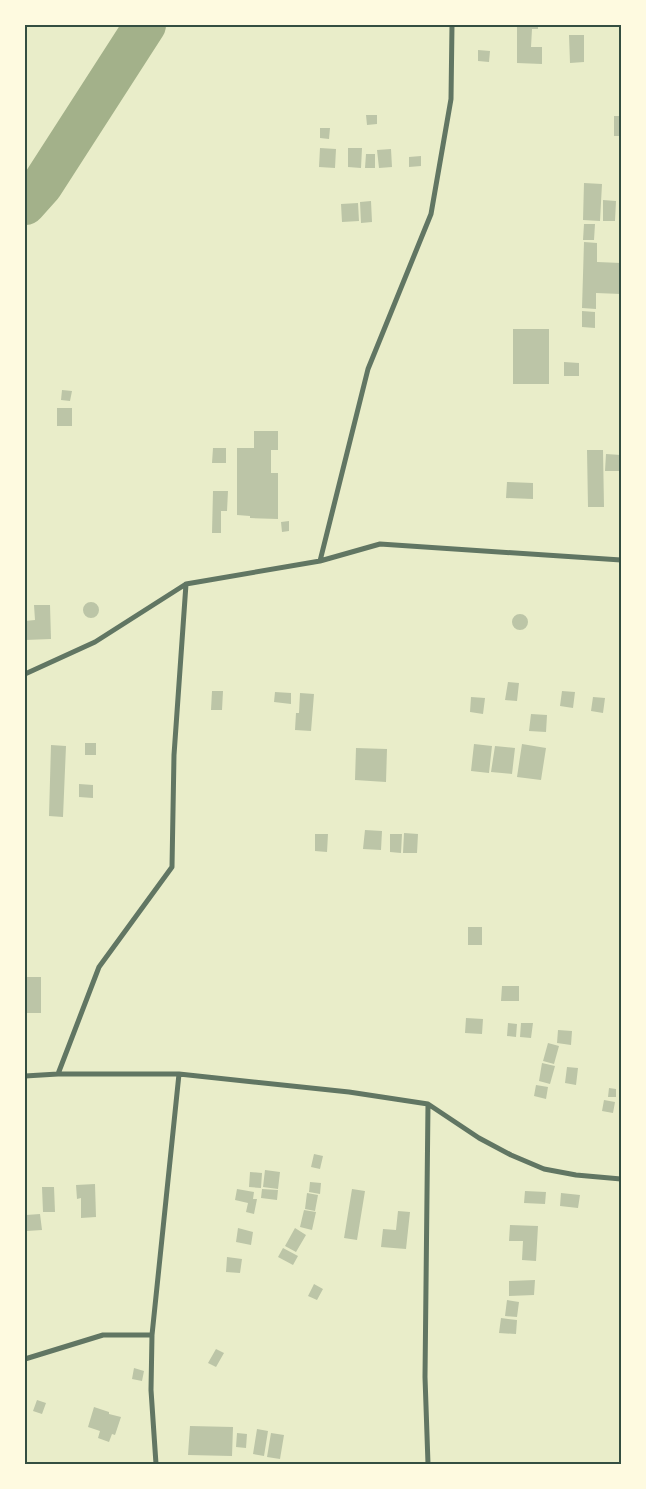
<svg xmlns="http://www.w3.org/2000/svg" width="646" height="1489" font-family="'Zilla Slab',serif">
	<rect width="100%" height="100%" fill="#e9edc9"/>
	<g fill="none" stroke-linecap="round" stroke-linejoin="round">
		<path stroke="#a3b18a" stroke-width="42" d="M25 204 42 185 145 25"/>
	</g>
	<path fill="#bcc5a7" d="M517 25H538V29H532L531 47H542V64L517 63Z
		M569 35H584V62L570 63Z
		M478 50 490 51 489 62 478 61Z
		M366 115H377V124L367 125Z
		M614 116H621V136H614Z
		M320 128H330L329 139 320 138Z
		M320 148 336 149 335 168 319 167Z
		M348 148H362L361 168 348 167Z
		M391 149 392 167 379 168 377 150Z
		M366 154H375V168H365Z
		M421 156V166L409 167V157Z
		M584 183 602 184 600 221 583 220Z
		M603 200 616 201 615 221H603Z
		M371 201 372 222 361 223 360 202Z
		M358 203 359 221 342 222 341 204Z
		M584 224H595L594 240H583Z
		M584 242 597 243V262L621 263V294L596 293V309L582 308Z
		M582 311 595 312V328L582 327Z
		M513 329H549V384H513Z
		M564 362 579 363V376H564Z
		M62 390 72 391 70 401 61 400Z
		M57 408H72V426H57Z
		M254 431H278V450H271V473H278V519L250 518V516L237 515V448H254Z
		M213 448H226V463H212Z
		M587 450H603L604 507H588Z
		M606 454 621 455V471H605Z
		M507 482 533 483V499L506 498Z
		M213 491H228L227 511H221V533H212Z
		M289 521V531L282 532 281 522Z
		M83 610a8 8 0 1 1 16 0a8 8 0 1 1-16 0Z
		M34 605H50L51 639 25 640V621L35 620Z
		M512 622a8 8 0 1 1 16 0a8 8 0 1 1-16 0Z
		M508 682 519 683 517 701 505 700Z
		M212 691H223L222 710H211Z
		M562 691 575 692 573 708 560 706Z
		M275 692 291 693V704L274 702Z
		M300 693 314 694 311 731 295 730 296 713H299Z
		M471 697 485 698 483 714 470 712Z
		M593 697 605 698 603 713 591 711Z
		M531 714 547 715 546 732 529 731Z
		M85 743H96V755H85Z
		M474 744 492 746 489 773 471 771Z
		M522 744 546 748 541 780 517 777Z
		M51 745 66 746 63 817 49 816Z
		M495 746 515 748 512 774 491 772Z
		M356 748 387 749 386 782 355 780Z
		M79 784 93 785V798L79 797Z
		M365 830 382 831 381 850 363 849Z
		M404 833 418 834 417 853H403Z
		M315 834H328L327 852 315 851Z
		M390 834H402L401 853 390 852Z
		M468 927H482V945H468Z
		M25 977H41V1013H25Z
		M502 986H519V1001H501Z
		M466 1018 483 1019 482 1034 465 1033Z
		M508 1023 517 1024 516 1037 507 1036Z
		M521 1023H533L531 1038 520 1037Z
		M558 1030 572 1031 571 1045 557 1043Z
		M548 1043 559 1046 554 1064 543 1061Z
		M542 1063 555 1066 550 1084 539 1081Z
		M567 1067 578 1068 576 1085 565 1083Z
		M536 1085 548 1087 546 1099 534 1096Z
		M609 1088 616 1089V1097H608Z
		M604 1100 615 1102 613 1113 602 1111Z
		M314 1154 323 1156 320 1169 311 1167Z
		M265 1170 280 1172 278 1189 263 1187Z
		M250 1172 262 1173 261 1188 249 1187Z
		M310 1182 321 1183 320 1194 309 1192Z
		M95 1184 96 1217 81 1218V1198L77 1199 76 1185Z
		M42 1187H54L55 1212H43Z
		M237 1189 254 1192 253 1199H257L254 1214 246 1212 248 1203 235 1200Z
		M262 1189 278 1190 277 1200 261 1198Z
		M352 1189 365 1191 357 1240 344 1238Z
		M525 1191 546 1192 545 1204 524 1203Z
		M307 1193 318 1195 315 1211 305 1209Z
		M561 1193 580 1195 578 1208 560 1206Z
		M304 1210 316 1212 312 1230 300 1227Z
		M398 1211 410 1212 406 1249 381 1247 383 1229 396 1230Z
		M40 1214 42 1230 27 1231 26 1215Z
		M510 1225 538 1226 536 1261 522 1260 523 1241H509Z
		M238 1228 253 1232 251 1245 236 1242Z
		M295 1228 306 1235 296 1252 285 1246Z
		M283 1248 298 1256 293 1265 278 1257Z
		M227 1257 242 1259 240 1273 226 1272Z
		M535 1280 534 1295 509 1296V1281Z
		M314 1284 323 1289 317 1300 308 1296Z
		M507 1300 519 1302 517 1317 505 1316Z
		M501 1318 517 1320 516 1334 499 1333Z
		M216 1349 224 1353 216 1367 208 1363Z
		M134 1368 144 1371 142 1381 132 1379Z
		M37 1400 46 1403 42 1414 33 1411Z
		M94 1407 109 1412V1414L121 1417 115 1435 112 1434 109 1442 98 1438 100 1431 88 1427Z
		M190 1426 233 1427 232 1456 188 1455Z
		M257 1429 268 1431 264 1456 253 1454Z
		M237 1433 247 1434 246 1448 236 1447Z
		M271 1433 284 1435 280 1459 267 1457Z"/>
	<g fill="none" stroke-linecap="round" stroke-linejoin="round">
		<path stroke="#617663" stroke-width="5" d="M320 561 368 369 431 214 451 99 452 25
			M25 674 95 642 186 584 320 561 380 544 621 560
			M58 1074 99 967 172 867 174 755 186 584
			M25 1076 58 1074H179L349 1092 428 1104 479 1138 511 1155 544 1169 576 1175 621 1179
			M428 1104 425 1377 428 1464
			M25 1359 103 1335H152
			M156 1464 151 1390 152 1335 179 1074"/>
	</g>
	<rect width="646" height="1489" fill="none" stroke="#fefae0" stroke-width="52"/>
	<rect x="26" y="26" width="594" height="1437" fill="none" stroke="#344e41" stroke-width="2"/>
</svg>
